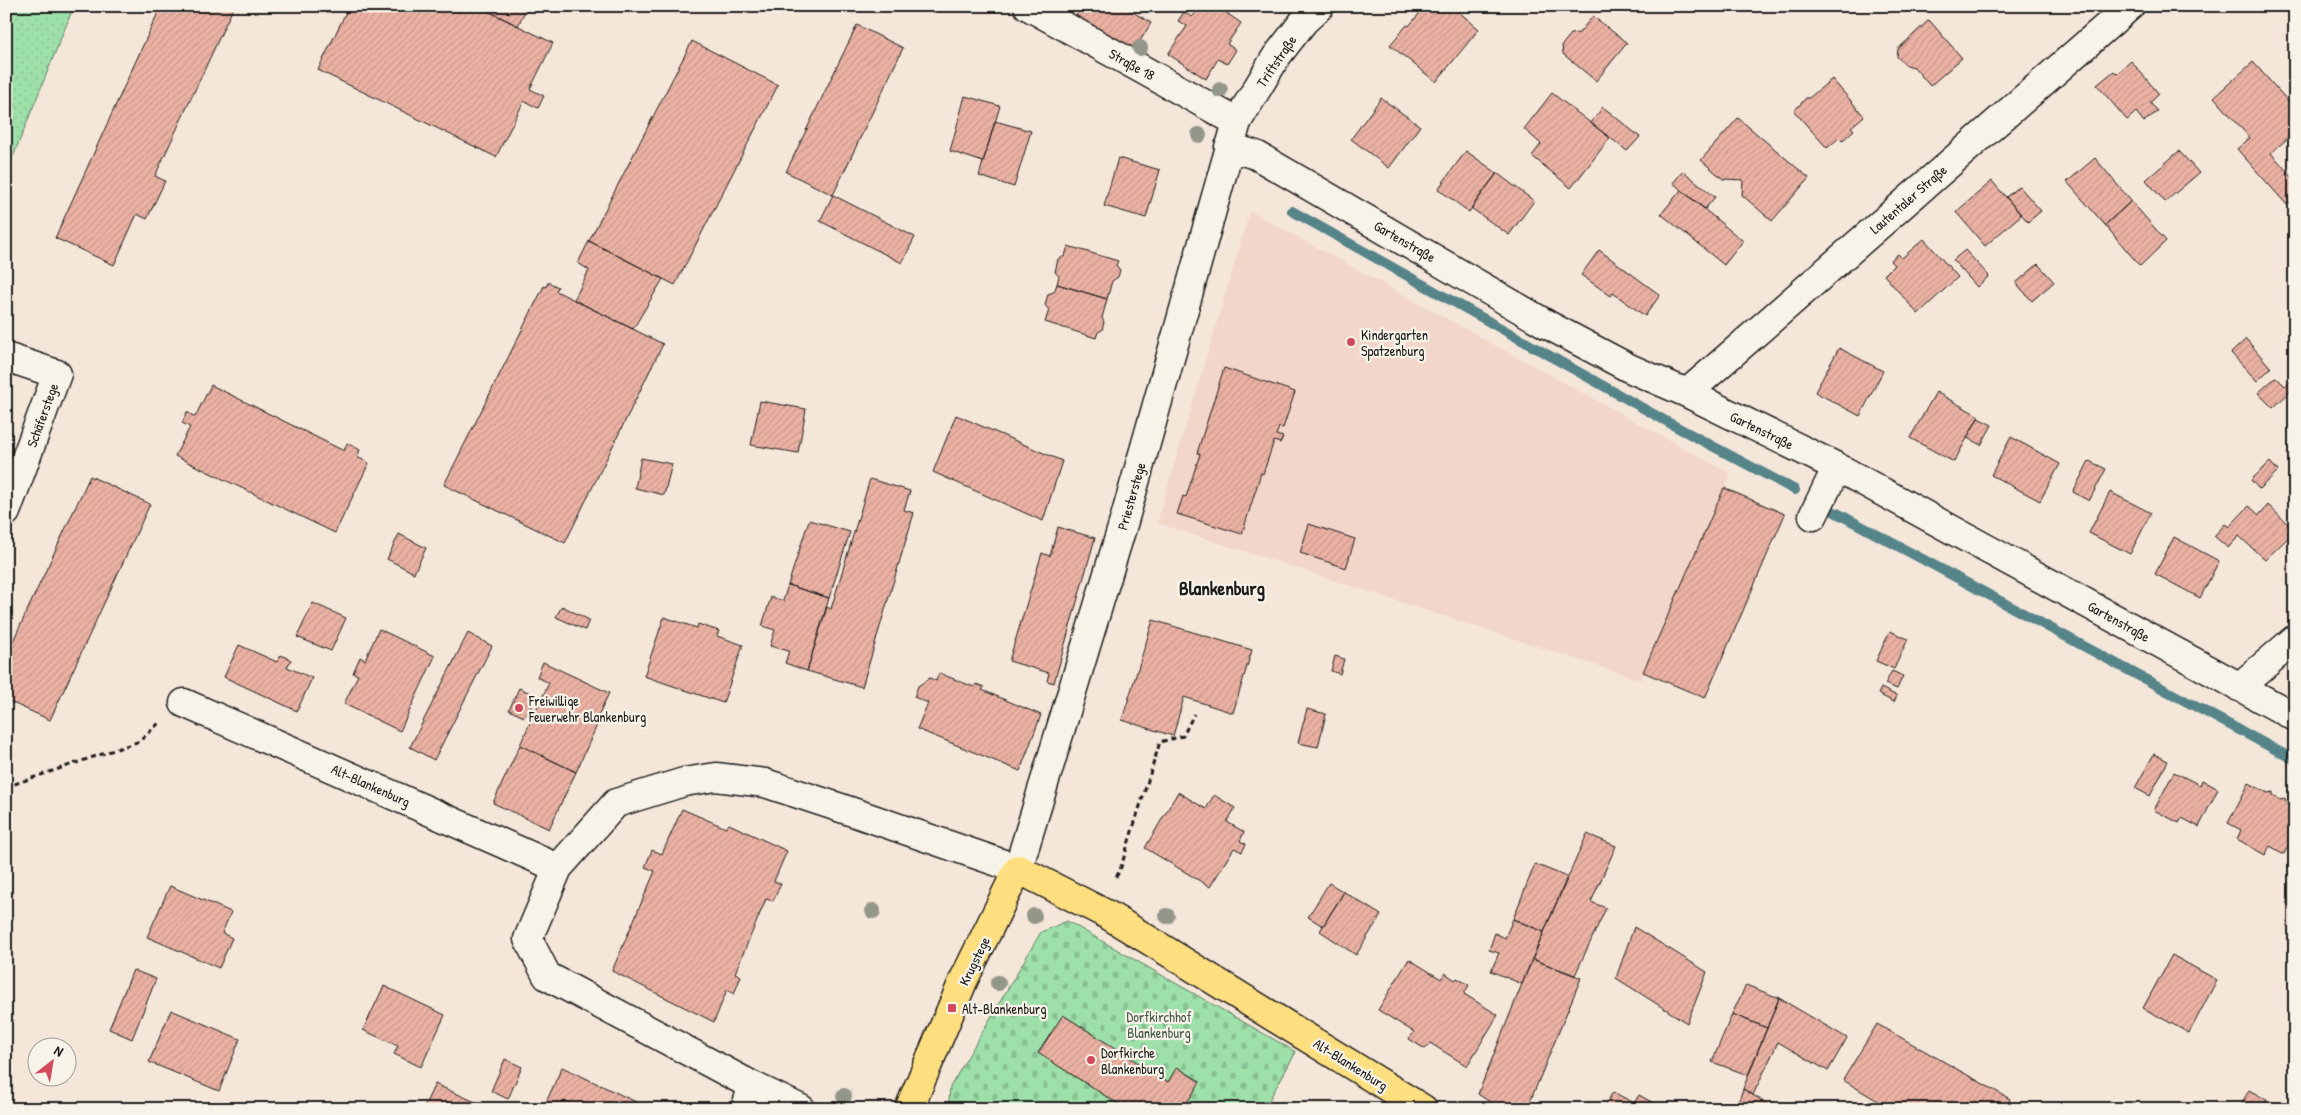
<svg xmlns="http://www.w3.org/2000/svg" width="2301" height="1115" font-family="'Patrick Hand',sans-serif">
	<defs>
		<pattern id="grass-dots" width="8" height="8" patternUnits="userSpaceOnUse" patternTransform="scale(1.25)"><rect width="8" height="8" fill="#9ee0aa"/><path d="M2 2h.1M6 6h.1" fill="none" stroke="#88c092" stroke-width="1.8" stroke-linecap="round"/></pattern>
		<pattern id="cemetery-stones" width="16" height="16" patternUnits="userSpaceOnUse" patternTransform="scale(1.25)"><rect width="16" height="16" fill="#9ee0aa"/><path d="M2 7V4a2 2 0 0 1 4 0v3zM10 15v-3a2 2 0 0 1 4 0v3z" fill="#88c092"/></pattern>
		<pattern id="building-hatch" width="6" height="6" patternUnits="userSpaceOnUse" patternTransform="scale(1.25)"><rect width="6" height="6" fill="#ebb2a3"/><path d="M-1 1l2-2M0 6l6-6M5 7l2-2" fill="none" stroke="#c9988c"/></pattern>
	</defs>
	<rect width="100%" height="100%" fill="#f5e6da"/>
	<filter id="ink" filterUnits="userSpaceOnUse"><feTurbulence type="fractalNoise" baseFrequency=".02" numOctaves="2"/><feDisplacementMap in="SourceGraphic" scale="10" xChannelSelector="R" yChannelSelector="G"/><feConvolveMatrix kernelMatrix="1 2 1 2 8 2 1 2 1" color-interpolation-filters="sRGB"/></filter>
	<g filter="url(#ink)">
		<path fill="#f2d6ca" d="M1250 211 1731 474 1641 680 1157 523Z"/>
		<path fill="url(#grass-dots)" stroke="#5d7e63" d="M6 6H74L6 174Z"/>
		<path fill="url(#cemetery-stones)" stroke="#5d7e63" d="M1067 921 1296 1052 1264 1109H1183L1200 1081 1177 1067 1168 1082 1063 1015 1038 1053 1126 1109H952L949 1100 950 1087 1041 932Z"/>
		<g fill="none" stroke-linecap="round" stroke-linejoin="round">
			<path stroke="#548489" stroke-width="10" d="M1292 211 1673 425 1795 490
				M1835 512 2295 760"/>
		</g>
		<path fill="url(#building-hatch)" stroke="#1c1c1c" d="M161 6H234L155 176 165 181 147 219 137 214 114 265 55 238Z
			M349 6H478L553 43 530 89 544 96 538 108 524 101 496 157 318 70Z
			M478 6H527L518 26Z
			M1083 6H1130L1128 9 1151 23 1134 51 1075 17Z
			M1193 6H1216L1241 23 1227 44 1236 50 1227 64 1218 59 1206 79 1168 54 1187 26 1178 21 1184 12 1192 17 1196 13Z
			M1216 6H1233L1228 14Z
			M1422 6H1452L1479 29 1436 82 1390 45 1407 25 1409 26 1419 14 1417 12Z
			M1593 16 1627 43 1596 81 1563 54 1562 45 1571 34 1579 33Z
			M1929 20 1962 58 1930 86 1914 67 1906 65 1897 57 1898 49Z
			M857 25 903 48 833 195 786 172Z
			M692 41 778 85 675 285 589 241Z
			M2131 61 2159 94 2150 103 2158 111 2144 122 2136 112 2127 120 2097 85 2114 71 2117 74Z
			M2253 62 2295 109V132L2271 153 2295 180V198L2287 205 2237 149 2250 138 2214 97Z
			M1832 79 1864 116 1851 127 1854 130 1842 141 1839 138 1827 148 1794 111 1806 98H1809Z
			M1552 93 1610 138 1571 188 1532 156 1541 144 1524 129Z
			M965 96 1000 106 983 162 950 151Z
			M1381 98 1420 126 1389 168 1351 139Z
			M1603 107 1640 137 1627 151 1591 123Z
			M1738 118 1809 178 1772 221 1742 195 1743 180 1723 179 1701 160Z
			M995 121 1031 131 1014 187 979 176Z
			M1466 151 1497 173 1469 212 1438 189Z
			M2179 151 2199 173 2165 202 2146 180Z
			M1118 158 1160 170 1146 218 1104 206Z
			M2095 158 2131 201 2105 225 2067 182Z
			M1683 171 1715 197 1705 209 1673 183Z
			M1497 173 1534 201 1509 235 1471 208Z
			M1992 181 2021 215 1985 246 1956 212Z
			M2019 186 2041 211 2028 222 2006 197Z
			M1681 190 1743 241 1724 265 1661 214Z
			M833 195 915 237 902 263 820 221Z
			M2131 201 2166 241 2140 266 2105 225Z
			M1924 239 1958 277 1918 314 1884 275 1894 265 1890 261 1898 254 1902 258Z
			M589 241 663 279 633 329 574 300 589 270 578 263Z
			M1068 246 1118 261 1116 265 1120 270 1118 277 1112 281 1107 299 1057 284 1059 276 1055 272 1058 259 1065 256Z
			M1599 250 1660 295 1645 316 1613 293 1611 296 1581 275Z
			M1965 250 1989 276 1977 287 1953 260Z
			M2038 264 2054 282 2032 301 2016 283Z
			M548 282 558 287 556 291 663 344 565 543 444 485 544 286 546 287Z
			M1057 284 1107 299 1102 318 1104 322 1102 330 1098 332 1096 338 1045 322 1049 310 1045 305 1048 294 1054 292Z
			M2246 339 2271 368 2257 381 2231 353Z
			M1839 348 1883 371 1860 416 1815 392Z
			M1224 368 1295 392 1283 428 1279 427 1276 435 1283 437 1280 443 1274 441 1263 474 1261 473 1242 534 1177 514 1183 496 1186 497 1200 454 1197 453Z
			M2276 377 2285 386 2293 380 2295 387 2273 408 2258 393Z
			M211 385 344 451 347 443 360 450 357 457 369 463 335 533 175 456 190 427 182 423 187 412 195 417Z
			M1936 392 1979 416 1954 462 1910 438Z
			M760 401 806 409 798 453 751 445Z
			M956 415 1062 461 1043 521 933 472Z
			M1978 418 1992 425 1981 445 1967 438Z
			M2011 437 2060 464 2040 501 1991 475Z
			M641 458 672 464 664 495 635 488Z
			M2089 461 2106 469 2089 501 2073 492Z
			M2270 462 2278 471 2259 489 2251 480Z
			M90 476 150 504 50 720 6 700V656Z
			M870 479 910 491 904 510 914 513 862 687 807 671 827 607 831 609Z
			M1724 488 1785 514 1705 698 1643 672Z
			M2110 492 2151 513 2130 554 2089 533Z
			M2268 505 2295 531 2265 560 2239 536 2228 548 2214 536 2225 524 2229 527 2249 506 2259 515Z
			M809 520 850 532 829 598 788 585Z
			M1309 524 1355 539 1346 568 1300 553Z
			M1058 527 1095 538 1054 683 1047 681 1049 673 1009 661 1042 553 1050 556Z
			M399 534 426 548 414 573 387 559Z
			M2174 537 2219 561 2200 598 2155 574Z
			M788 585 829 598 807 671 785 663 789 651 770 646 775 630 762 626 771 597 783 601Z
			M313 603 346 618 331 651 297 637Z
			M562 606 589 620 585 630 556 617Z
			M664 617 697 628 698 624 719 631 717 636 743 645 723 703 644 676Z
			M1153 620 1252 650 1233 713 1184 697 1173 736 1122 720Z
			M379 629 435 656 400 731 344 704 358 675 353 673 360 657 365 660Z
			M1890 631 1908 639 1894 669 1876 661Z
			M468 633 492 646 434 760 410 747Z
			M239 645 277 662 281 655 291 660 287 667 312 678 297 711 224 677Z
			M1335 656 1344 659 1340 674 1331 671Z
			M543 662 609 693 594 724 597 725 576 772 520 745 533 716 527 713 524 717 509 710 519 688 535 695 530 706 536 710 549 683 537 677Z
			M1892 671 1903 676 1897 689 1885 684Z
			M939 673 974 687 976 684 984 687 982 690 1041 715 1020 771 917 729 928 703 914 697 918 686 930 678 936 681Z
			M1881 688 1897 696 1894 702 1878 694Z
			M1307 709 1326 714 1318 747 1298 743Z
			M520 745 576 772 549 829 493 803Z
			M2154 754 2168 761 2150 796 2135 788Z
			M2174 772 2200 785 2202 780 2218 789 2199 827 2182 818 2179 823 2154 810Z
			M2249 783 2268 793 2273 792V796L2281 800 2285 798 2286 803 2295 808V833L2284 854 2270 846 2265 855 2237 839 2241 830 2228 823Z
			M1178 792 1206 809 1214 795 1235 808 1227 822 1244 832 1240 841 1246 844 1242 852 1234 848 1210 887 1145 848Z
			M682 809 726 828 729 824 787 851 774 881 781 884 773 901 766 899 735 973 741 976 734 994 727 990 714 1022 612 971 655 871 645 867 652 850 662 854Z
			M1587 834 1616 846 1591 902 1606 908 1575 975 1532 959Z
			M1535 864 1567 877 1544 932 1513 919Z
			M1329 883 1344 892 1323 926 1308 917Z
			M170 886 231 912 222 933 232 938 219 968 147 937Z
			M1344 892 1381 915 1356 955 1320 931Z
			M1513 919 1544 932 1522 984 1491 971 1499 953 1489 950 1495 933 1505 938Z
			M1634 927 1707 972 1687 1023 1616 978Z
			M2172 955 2217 980 2189 1033 2143 1008Z
			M1409 959 1441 979 1445 973 1455 980 1457 978 1469 985 1464 994 1498 1015 1467 1066 1430 1043 1425 1049 1409 1039 1414 1032 1378 1010Z
			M1532 959 1581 978 1527 1109H1500L1478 1094Z
			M133 970 156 979 132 1039 109 1029Z
			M1746 985 1779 998 1767 1028 1732 1014Z
			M384 986 445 1015 421 1067 394 1054 398 1046 363 1030Z
			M1779 998 1847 1038 1828 1071 1778 1042 1753 1095 1743 1089Z
			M171 1010 240 1039 219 1091 149 1062Z
			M1732 1014 1767 1028 1748 1075 1712 1062Z
			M1063 1015 1168 1082 1177 1067 1200 1082 1183 1109H1126L1038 1053Z
			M1877 1024 2010 1099 2006 1109H1891L1843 1080Z
			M505 1059 522 1067 508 1099 491 1091Z
			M562 1067 651 1109H543Z
			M435 1084 482 1105 480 1109H423Z
			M1743 1089 1753 1095 1775 1109H1736Z
			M2249 1090 2267 1100 2263 1109H2239Z
			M1613 1092 1634 1103 1639 1095 1657 1105 1654 1109H1603Z"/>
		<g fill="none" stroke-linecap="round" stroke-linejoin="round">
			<g stroke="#1c1c1c" stroke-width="31">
				<path id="minor" d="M1028 6 1237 122
					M1229 147 1256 155 1548 325 1629 368 1687 393 1837 467 2295 717
					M6 357 57 374 6 512
					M1687 393 2130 6
					M1813 516 1837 467
					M2239 687 2295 639
					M184 703 558 868
					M745 1109 753 1086
					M801 1109 753 1086 547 976 528 939 558 868 616 803 684 782 716 777 765 783 841 808 1018 869 1124 521 1237 122 1276 57 1304 21 1320 6"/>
			</g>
			<g stroke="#1c1c1c" stroke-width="31">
				<path id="major" d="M909 1109 964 979 1018 869 1108 915 1423 1109"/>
			</g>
			<path stroke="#1c1c1c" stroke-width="3" stroke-dasharray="5 4" stroke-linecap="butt" d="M6 99 14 103 6 119
				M6 787 140 741 160 722
				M1116 877 1120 870 1160 742 1183 736 1194 714"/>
			<use href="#minor" stroke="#f7f3e8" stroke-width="28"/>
			<use href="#major" stroke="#fedf80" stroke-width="28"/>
		</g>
		<g fill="#939789">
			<circle cx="1140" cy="48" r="8"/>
			<circle cx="1220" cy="90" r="8"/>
			<circle cx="1199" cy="135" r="8"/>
			<circle cx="873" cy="911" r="8"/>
			<circle cx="1034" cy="916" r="8"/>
			<circle cx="1167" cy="916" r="8"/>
			<circle cx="998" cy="983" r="8"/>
			<circle cx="844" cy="1096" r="8"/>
		</g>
	</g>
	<g fill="#d1495b" stroke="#f7f3e8" stroke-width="2">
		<circle cx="1351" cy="342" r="5"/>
		<circle cx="519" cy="708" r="5"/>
		<rect x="947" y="1003" width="10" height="10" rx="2.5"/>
		<circle cx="1091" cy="1060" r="5"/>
	</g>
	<g text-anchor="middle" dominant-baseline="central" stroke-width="4.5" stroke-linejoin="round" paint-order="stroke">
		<g font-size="14" fill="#1c1c1c" stroke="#f7f3e8">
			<text transform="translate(1276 61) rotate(-56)">Triftstraße</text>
			<text transform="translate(1132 64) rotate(29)">Straße 18</text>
			<text transform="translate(1908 199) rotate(-41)">Lautentaler Straße</text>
			<text transform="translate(1405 241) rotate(30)">Gartenstraße</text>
			<text transform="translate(42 415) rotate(-70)">Schäferstege</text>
			<text transform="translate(1762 430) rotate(26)">Gartenstraße</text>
			<text transform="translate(1131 496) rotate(-74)">Priesterstege</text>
			<text transform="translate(2119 621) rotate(29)">Gartenstraße</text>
			<text transform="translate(371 785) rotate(24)">Alt-Blankenburg</text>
			<text transform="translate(974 961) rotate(-64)">Krugstege</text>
			<text transform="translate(1351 1064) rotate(32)">Alt-Blankenburg</text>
		</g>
		<g font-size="14" fill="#1c1c1c" stroke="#f7f3e8" text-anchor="start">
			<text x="1361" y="334">Kindergarten<tspan x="1361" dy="16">Spatzenburg</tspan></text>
			<text x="529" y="700">Freiwillige<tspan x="529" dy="16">Feuerwehr Blankenburg</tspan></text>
			<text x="962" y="1008">Alt-Blankenburg</text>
			<text x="1101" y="1052">Dorfkirche<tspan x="1101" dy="16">Blankenburg</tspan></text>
		</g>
		<g font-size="14" fill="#435747" stroke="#f7f3e8">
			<text x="1159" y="1016">Dorfkirchhof<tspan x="1159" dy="16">Blankenburg</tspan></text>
		</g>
		<g font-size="19" font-weight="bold" fill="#1c1c1c" stroke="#f7f3e8">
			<text x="1222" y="588">Blankenburg</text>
		</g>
	</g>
	<rect width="2301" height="1115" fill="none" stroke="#f7f3e8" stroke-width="25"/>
	<rect x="12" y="12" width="2276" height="1090" fill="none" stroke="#1c1c1c" stroke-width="2" filter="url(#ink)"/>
	<g transform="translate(52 1062) rotate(31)"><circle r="24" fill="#f7f3e8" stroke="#9f9d96"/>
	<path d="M0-4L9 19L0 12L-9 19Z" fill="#d1495b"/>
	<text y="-8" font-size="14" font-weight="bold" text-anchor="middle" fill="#1c1c1c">N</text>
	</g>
</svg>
